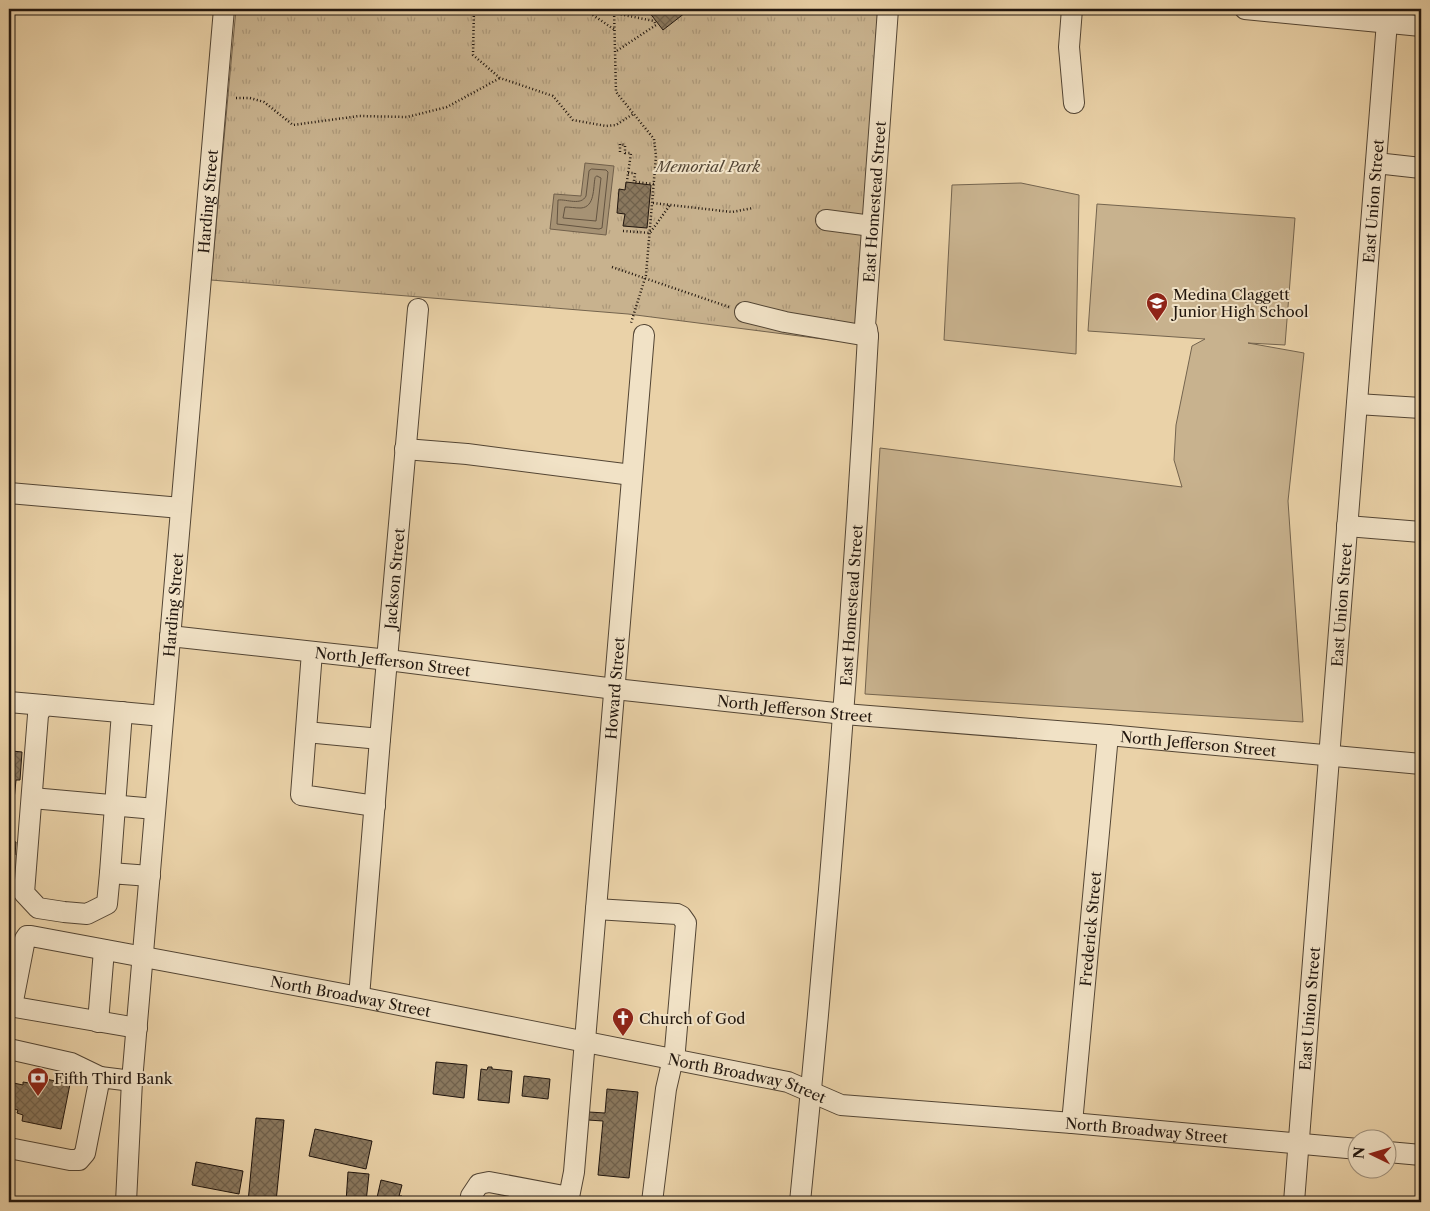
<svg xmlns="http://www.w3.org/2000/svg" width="1430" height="1211" font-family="'Libre Caslon Text',serif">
	<defs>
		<pattern id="grass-tufts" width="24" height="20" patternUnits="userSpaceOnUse" patternTransform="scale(1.25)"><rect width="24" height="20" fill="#c8b28e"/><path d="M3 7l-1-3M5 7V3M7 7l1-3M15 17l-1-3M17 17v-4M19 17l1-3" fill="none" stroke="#ac9879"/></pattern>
		<pattern id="building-cross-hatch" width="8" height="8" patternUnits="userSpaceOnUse" patternTransform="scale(1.25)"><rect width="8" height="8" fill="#8a785e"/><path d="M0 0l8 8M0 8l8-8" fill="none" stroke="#70614c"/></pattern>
	</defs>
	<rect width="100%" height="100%" fill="#ead2a8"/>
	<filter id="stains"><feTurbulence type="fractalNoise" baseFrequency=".004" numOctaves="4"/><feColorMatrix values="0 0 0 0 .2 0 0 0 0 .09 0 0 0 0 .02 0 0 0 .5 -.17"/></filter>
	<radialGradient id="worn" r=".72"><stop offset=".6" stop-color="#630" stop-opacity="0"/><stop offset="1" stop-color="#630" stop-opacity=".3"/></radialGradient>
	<path fill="url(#grass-tufts)" stroke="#74644e" d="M236 9H878L854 343 628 314 211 280Z"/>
	<path fill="#c8b28e" stroke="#74644e" d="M1021 183 1079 195 1076 354 944 340 952 185Z
		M1097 204 1295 218 1285 345 1248 343 1304 353 1288 501 1303 722 865 694 880 448 1182 487 1174 460 1176 425 1192 346 1205 339 1088 331Z"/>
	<path fill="#a69274" stroke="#71604b" d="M585 163 614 166 606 235 550 229 554 194 581 196Z"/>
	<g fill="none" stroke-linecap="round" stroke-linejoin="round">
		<path stroke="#645441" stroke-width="1" d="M592 169 606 170 608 172 602 228 599 229 557 224 558 200C567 199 581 206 586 196L589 171Z
			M597 176 601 178 596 221 563 218 565 207C570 207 575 208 581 208 595 207 593 188 595 178Z"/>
	</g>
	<path fill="url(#building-cross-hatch)" stroke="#21160e" d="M653 9H690L663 30 649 12Z
		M626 182 651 185 647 228 623 226 625 214 617 213 619 189 625 190Z
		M9 741 13 742 12 751 22 752 20 780H16L10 841 16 842 15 855H9Z
		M436 1062 467 1065 464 1098 433 1094Z
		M488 1067H492V1069L512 1071 509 1103 478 1100 481 1069 487 1070Z
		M31 1076 70 1084 61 1129 22 1121 23 1115 17 1113 18 1110 9 1108V1082L23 1085V1082L29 1083Z
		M524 1076 550 1079 548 1099 522 1096Z
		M607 1089 638 1092 629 1178 598 1175 603 1121 588 1120 589 1112 605 1113Z
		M256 1118 284 1120 276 1202H248Z
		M315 1129 372 1141 366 1169 309 1156Z
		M196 1162 243 1171 239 1194 192 1185Z
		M348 1172 369 1174 366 1202H346Z
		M381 1180 402 1185 399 1196H402L400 1202H376Z"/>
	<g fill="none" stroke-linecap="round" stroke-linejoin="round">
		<g stroke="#534534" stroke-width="22">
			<g id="minor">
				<path d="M1072 9 1069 47 1074 103"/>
				<path d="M1245 9 1421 26"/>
				<path d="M1376 163 1421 168"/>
				<path d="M826 220 872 226"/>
				<path d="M745 312 785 322 868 336"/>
				<path d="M1357 404 1421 408"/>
				<path d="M405 449 467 454 632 475"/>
				<path d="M9 493 181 508"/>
				<path d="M1347 526 1421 532"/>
				<path id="s1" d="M170 636 388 660 615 689 844 714 1108 735 1421 764"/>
				<path d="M312 652 301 795 375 806"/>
				<path d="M9 702 43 705"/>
				<path d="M306 732 380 739"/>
				<path d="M32 798 155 809"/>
				<path d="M110 873 122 712"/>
				<path d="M150 876 110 873 107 904 87 914 64 912 38 908 24 893 38 715 43 705 163 716"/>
				<path d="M596 909 677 914 681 916 686 923 675 1050 666 1089 652 1202"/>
				<path id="s2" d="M359 997 380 739 418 309"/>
				<path d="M9 1006 137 1028"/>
				<path id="s3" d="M12 1006 25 939 27 936H31L359 997 788 1082 841 1105 1072 1123 1358 1149"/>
				<path d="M98 1022 104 950"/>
				<path d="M9 1049 71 1063 100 1077"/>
				<path id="s4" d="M1072 1123 1108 735"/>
				<path d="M9 1148 70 1160H79L85 1153 100 1077 132 1081"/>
				<path d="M1388 1152 1421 1155"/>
				<path id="s5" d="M126 1202 132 1081 224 9"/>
				<path d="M470 1202 471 1196 479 1184 489 1182 569 1197"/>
				<path id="s6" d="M568 1202 574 1172 644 335"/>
				<path id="s7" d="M800 1202C829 914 852 625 868 336L867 329 865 326 888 9"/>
				<path id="s8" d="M1294 1202 1388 9"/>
			</g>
		</g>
		<path stroke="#21160e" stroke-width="2.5" stroke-dasharray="1 2.5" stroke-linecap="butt" d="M474 9 473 55 500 78 553 96 573 120 606 126 616 125 633 114
			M584 9 615 30
			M614 9 616 92 654 139 656 156 646 275 631 323
			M614 13 654 21 656 25 615 52
			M236 98H250L264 102 293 125 359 116 407 117 447 107 500 78
			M620 152V144L625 145V153H631L627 181
			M628 173H635L634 182 654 184
			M653 203 732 212 753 208
			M623 231 650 233 670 205
			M612 267 729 307"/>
		<use href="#minor" stroke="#f1e2c6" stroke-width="20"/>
	</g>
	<defs>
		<g id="school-pin" transform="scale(1.125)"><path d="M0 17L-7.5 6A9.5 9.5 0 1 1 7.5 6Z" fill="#8f2418" stroke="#f1e2c6"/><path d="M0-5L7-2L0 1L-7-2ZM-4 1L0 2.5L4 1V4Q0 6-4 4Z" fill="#fff"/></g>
		<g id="church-pin" transform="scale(1.125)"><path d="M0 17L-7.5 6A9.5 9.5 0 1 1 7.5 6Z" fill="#8f2418" stroke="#f1e2c6"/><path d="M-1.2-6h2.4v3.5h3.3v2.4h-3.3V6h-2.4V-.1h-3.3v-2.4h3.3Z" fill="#fff"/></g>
		<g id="bank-pin" transform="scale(1.125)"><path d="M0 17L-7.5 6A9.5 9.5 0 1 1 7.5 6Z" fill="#8f2418" stroke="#f1e2c6"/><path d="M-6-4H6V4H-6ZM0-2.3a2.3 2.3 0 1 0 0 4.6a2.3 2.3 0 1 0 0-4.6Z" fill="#fff"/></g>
	</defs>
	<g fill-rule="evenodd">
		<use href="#school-pin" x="1157" y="303"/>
		<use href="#church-pin" x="623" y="1018"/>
		<use href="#bank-pin" x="38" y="1078"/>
	</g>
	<g text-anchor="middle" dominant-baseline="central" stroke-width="4" stroke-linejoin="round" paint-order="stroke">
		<g font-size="15" font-style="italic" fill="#534534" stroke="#f1e2c6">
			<text x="708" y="166">Memorial Park</text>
		</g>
		<g font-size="15" fill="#21160e" stroke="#f1e2c6">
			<text stroke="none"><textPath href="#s5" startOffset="1004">Harding Street</textPath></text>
			<text stroke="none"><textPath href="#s7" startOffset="1004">East Homestead Street</textPath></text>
			<text stroke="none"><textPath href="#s8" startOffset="1004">East Union Street</textPath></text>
			<text stroke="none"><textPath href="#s2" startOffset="420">Jackson Street</textPath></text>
			<text stroke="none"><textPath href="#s5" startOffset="599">Harding Street</textPath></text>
			<text stroke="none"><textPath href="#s8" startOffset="599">East Union Street</textPath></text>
			<text stroke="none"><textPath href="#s7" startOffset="599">East Homestead Street</textPath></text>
			<text stroke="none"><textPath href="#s1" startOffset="224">North Jefferson Street</textPath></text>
			<text stroke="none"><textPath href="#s6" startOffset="516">Howard Street</textPath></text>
			<text stroke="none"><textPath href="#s1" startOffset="629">North Jefferson Street</textPath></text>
			<text stroke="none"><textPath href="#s1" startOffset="1034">North Jefferson Street</textPath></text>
			<text stroke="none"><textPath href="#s4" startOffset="195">Frederick Street</textPath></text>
			<text stroke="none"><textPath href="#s3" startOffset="401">North Broadway Street</textPath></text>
			<text stroke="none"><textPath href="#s8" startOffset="194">East Union Street</textPath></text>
			<text stroke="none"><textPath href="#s3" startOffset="806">North Broadway Street</textPath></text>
			<text stroke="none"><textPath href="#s3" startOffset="1211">North Broadway Street</textPath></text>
		</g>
		<g font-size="15" fill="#21160e" stroke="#f1e2c6" text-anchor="start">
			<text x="1173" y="294">Medina Claggett<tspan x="1173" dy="17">Junior High School</tspan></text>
			<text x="639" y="1018">Church of God</text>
			<text x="54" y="1078">Fifth Third Bank</text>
		</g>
	</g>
	<rect width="1430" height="1211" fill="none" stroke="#ead2a8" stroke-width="30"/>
	<rect x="10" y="10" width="1410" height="1191" fill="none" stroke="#21160e" stroke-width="2.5"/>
	<rect x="15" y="15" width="1400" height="1181" fill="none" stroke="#21160e"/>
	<g transform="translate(1372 1154) rotate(275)"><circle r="24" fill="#f1e2c6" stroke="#9e907c"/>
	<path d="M0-4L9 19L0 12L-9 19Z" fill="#8f2418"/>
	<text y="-8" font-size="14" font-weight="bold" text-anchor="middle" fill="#21160e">N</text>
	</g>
	<rect width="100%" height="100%" filter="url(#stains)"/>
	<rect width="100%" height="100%" fill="url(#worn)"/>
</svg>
